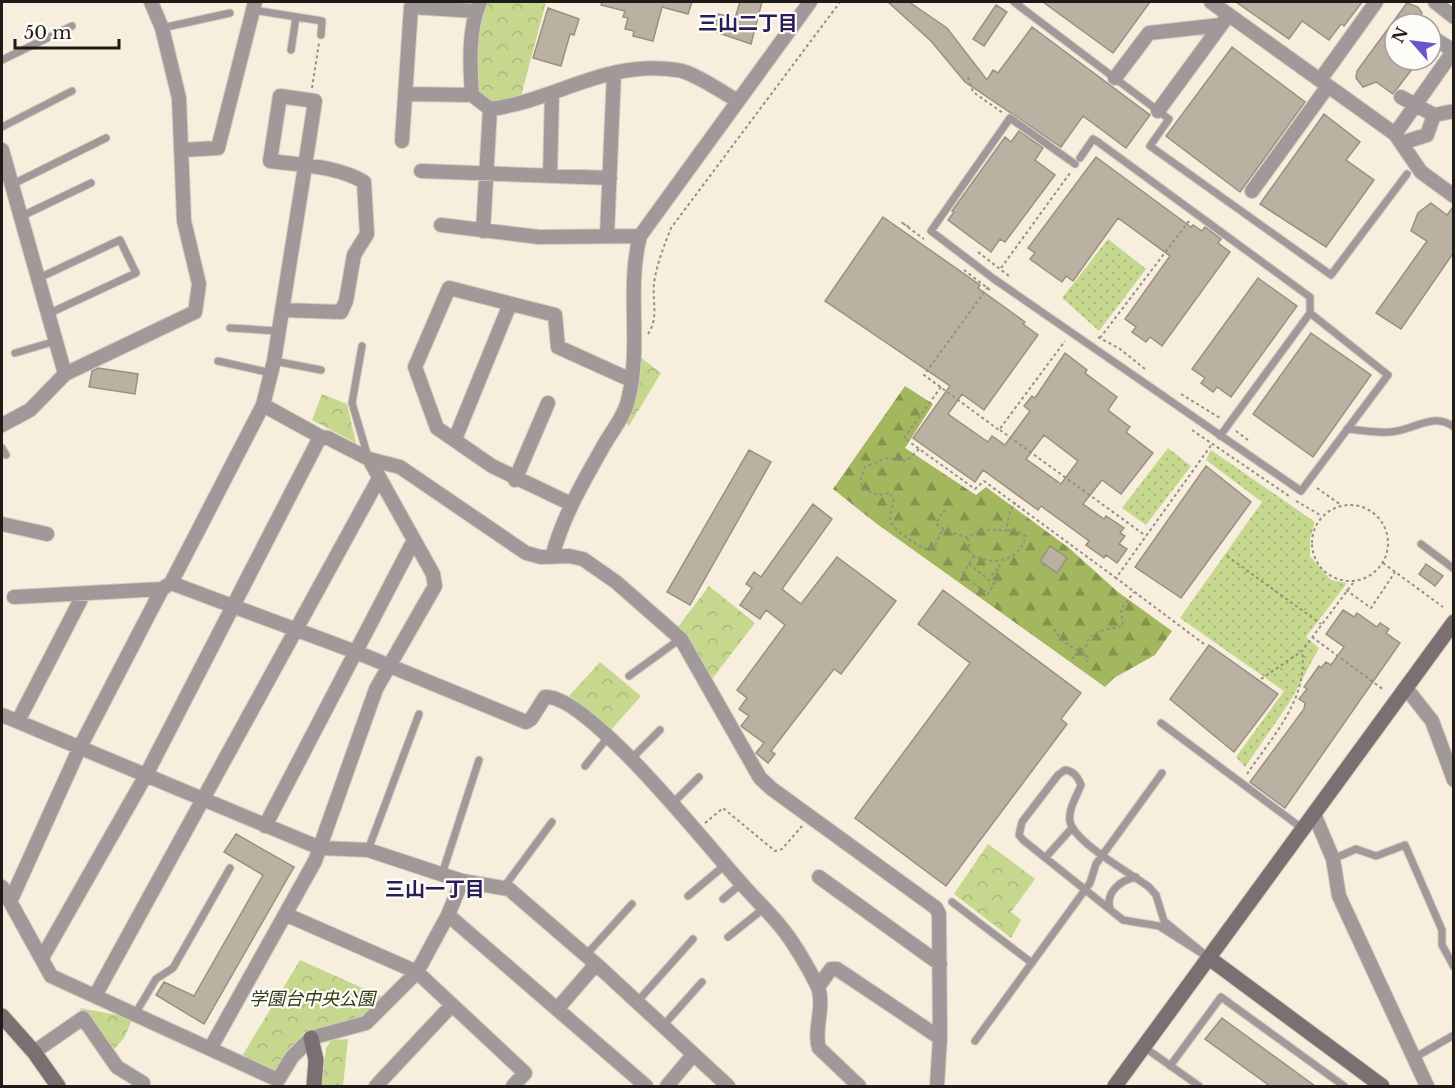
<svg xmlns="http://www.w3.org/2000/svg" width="1455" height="1088" font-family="'Libre Baskerville','Noto Sans JP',serif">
	<defs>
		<pattern id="grass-dots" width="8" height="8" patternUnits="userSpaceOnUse" patternTransform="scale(1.5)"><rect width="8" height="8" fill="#c5d88e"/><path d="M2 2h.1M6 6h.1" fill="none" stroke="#a9b97a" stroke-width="1.8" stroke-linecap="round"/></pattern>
		<pattern id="forest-firs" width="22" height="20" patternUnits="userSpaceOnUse" patternTransform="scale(1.5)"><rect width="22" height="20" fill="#a2b75e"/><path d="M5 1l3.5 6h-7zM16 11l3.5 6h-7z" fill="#83944d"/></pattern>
		<pattern id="park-crowns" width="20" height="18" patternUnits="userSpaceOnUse" patternTransform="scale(1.5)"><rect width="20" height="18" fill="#c5d88e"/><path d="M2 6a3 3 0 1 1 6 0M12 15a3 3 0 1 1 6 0" fill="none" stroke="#a9b97a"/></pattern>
	</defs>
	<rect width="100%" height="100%" fill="#f7eedd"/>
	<path fill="url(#grass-dots)" d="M1108 239 1146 269 1099 331 1062 298Z
		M1168 448 1191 466 1146 525 1122 508Z
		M1211 450 1315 522 1310 539V556L1331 580 1347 583 1306 637 1319 648 1291 700 1245 767 1236 757 1284 691 1180 618 1262 502 1206 460Z"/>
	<path fill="url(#forest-firs)" d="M905 386 933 404 905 448 976 495 986 487 1069 548 1118 592 1172 631 1155 655 1114 678 1105 687 877 524 833 489Z"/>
	<path fill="url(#park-crowns)" d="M488 2H546L521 96 492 104 478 96C476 65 475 30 488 2Z
		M640 357 661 373 629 426 625 421Z
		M322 394 347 404 356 443 312 420Z
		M709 586 755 623 712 679 678 627Z
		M600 662 641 696 610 731 569 696Z
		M988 844 1035 879 1011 912 1021 920 1011 938 954 894Z
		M300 960 385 998 366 1017 304 1032 278 1069 270 1072 241 1058Z
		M80 1008 133 1018 124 1038 111 1053Z
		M348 1039 343 1086H321L326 1049 331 1040Z"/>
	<path fill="#bbb1a2" stroke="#999081" stroke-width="1.5" fill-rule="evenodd" d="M602 2H692L688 14 662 7 653 41 633 36 634 31 625 29 628 18 623 17 625 11 601 5Z
		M740 2H762L751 44 713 31 718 14 735 18Z
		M888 2H909L947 28 987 80 993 70 998 73 1032 27 1150 115 1126 148 1083 116 1061 147 965 82 931 41Z
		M1043 2H1150L1113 53Z
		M1236 2H1362L1344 26 1341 24 1329 40 1302 21 1289 39Z
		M1407 3 1418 7 1422 13 1418 24H1395V60H1419L1393 94 1376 82 1363 87 1356 78 1357 71Z
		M996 5 1007 12 984 46 973 39Z
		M548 8 579 19 574 35 570 34 561 66 533 58Z
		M1232 47 1305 102 1240 192 1166 136Z
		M1324 114 1360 142 1346 160 1374 180 1326 247 1260 204Z
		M1019 131 1043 148 1035 160 1055 175 1005 242 1000 239 991 252 948 220 954 212 952 211 1005 137 1011 142Z
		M1096 157 1191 227 1193 225 1202 231 1205 227 1221 239 1218 243 1230 252 1162 346 1150 337 1146 342 1132 332 1136 327 1125 319 1170 256 1118 218 1073 281 1066 276 1062 282 1030 259 1035 253 1028 248Z
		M1431 203 1447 215 1454 206V252L1401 329 1376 313 1427 241 1411 231 1418 213Z
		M883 217 980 285 978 288 1025 322 1023 324 1038 335 984 410 962 394 948 414 988 442 992 436 1005 445 1030 411 1024 406 1032 396 1035 398 1065 353 1087 370 1085 373 1117 397 1108 410 1130 427 1126 432 1153 453 1121 494 1102 480 1083 504 1104 519 1106 516 1124 528 1120 533 1125 536 1119 544 1127 549 1117 563 1106 555 1104 558 1086 545 1089 541 1041 506 1038 510 983 470 975 482 913 438 950 386 825 301ZM1044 435 1078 461 1061 484 1026 459Z
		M1258 278 1297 306 1231 397 1217 387 1213 392 1201 383 1205 378 1192 369Z
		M1311 333 1371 375 1313 457 1253 414Z
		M98 368 138 374 135 394 89 387 92 371Z
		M749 450 771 462 690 605 667 592Z
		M1206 466 1251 502 1181 598 1135 567Z
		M813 504 832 519 782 589 801 604 837 557 896 601 841 674 834 669 771 751 775 754 768 763 756 753 764 743 741 726 749 716 739 709 747 698 737 690 785 625 766 610 760 619 740 605 752 588 746 584 754 572 761 577Z
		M1050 546 1067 558 1057 573 1040 561Z
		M1426 564 1443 576 1435 586 1419 574Z
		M943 590 1081 693 1061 719 1067 724 946 886 855 818 970 663 918 624Z
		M1343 610 1354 617 1357 613 1377 627 1380 623 1389 629 1386 633 1400 643 1285 808 1250 782 1304 709 1305 703 1299 699 1307 689 1304 687 1319 666 1321 668 1326 662 1331 665 1344 647 1326 634Z
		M1209 645 1278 694 1234 752 1170 699Z
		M236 834 294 867 204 1024 156 995 164 982 194 996 263 875 224 852Z
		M1222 1018 1315 1086H1270L1205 1039Z"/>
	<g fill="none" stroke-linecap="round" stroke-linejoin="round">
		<g stroke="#d4ccbd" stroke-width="9">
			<path id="lane" d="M1014 2 1169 119 1150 146 1331 275 1407 174
				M253 10 322 21 321 35
				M162 28 230 13
				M291 50 296 17
				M2 60 72 26
				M2 127 72 91
				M1075 164 1010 118 931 231 994 279 1301 491 1388 375 1310 313V297L1098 142 1093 139 1080 158
				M11 185 106 138
				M20 217 91 183
				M39 278 120 240 136 273 50 313
				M230 328 279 331
				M362 346 352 403 368 457
				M15 353 56 341
				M218 361 271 373
				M274 361 321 370
				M1347 429C1361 430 1376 433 1390 432 1413 431 1432 411 1454 427
				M1220 436 1310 313
				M2 448 6 455
				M1421 544 1454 569
				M629 676 680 639
				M1161 723 1303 829
				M630 760 660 730
				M585 766 608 737
				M1065 770C1074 771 1078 777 1081 785 1077 796 1068 809 1070 821 1073 842 1132 874 1149 887L1156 895 1164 921 1209 958 1159 926 1123 920 1023 840 1019 835 1022 822 1058 775Z
				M673 803 699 777
				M368 850 419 714
				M1045 858 1072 828
				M1333 859 1356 849 1376 856 1405 845 1442 930V945L1454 967
				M442 874 479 760
				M504 887 552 822
				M688 896 725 865
				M723 899 741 884
				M952 902 1032 963
				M1110 909C1105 892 1121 880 1136 877
				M728 937 763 909
				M586 955 632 904
				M637 1002 693 939
				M135 1014 156 979 173 968 230 868
				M662 1027 702 982
				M975 1041 1090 883 1096 864 1162 773
				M1144 1047 1199 1086
				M1414 1058 1454 1035
				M1170 1066 1221 997 1344 1086"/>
		</g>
		<g stroke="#d4ccbd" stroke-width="16">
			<path id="street" d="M480 2C468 28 470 67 472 95L490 109C555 101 606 59 677 70 694 72 723 93 738 101
				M1211 2 1395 134 1421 172 1454 196
				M1435 2 1454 17
				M411 7 475 11
				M1438 41 1454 51
				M1115 78 1149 33 1221 25
				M1320 80 1376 2
				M406 94 472 95
				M1401 97 1434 115
				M1158 111 1224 21
				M1395 134 1454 50
				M402 141 411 7 414 2
				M1401 143 1427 135 1434 115 1454 111
				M2 150 65 374
				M182 150 218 148 255 2
				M421 171 610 178
				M550 176 552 93
				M1252 191 1328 86
				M441 225 539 237 640 236
				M483 231 490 109
				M607 235 614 73
				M263 405 321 437
				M2 425 30 410 65 374 195 312 199 284 184 221 179 98 162 28 151 2
				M455 439 510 304
				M515 480 548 403
				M571 504 492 466 437 428 415 367 449 288 555 315 558 347 631 380
				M2 524 47 534
				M552 557C563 516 583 482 604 445 612 431 625 415 628 400 642 346 626 289 640 236L810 2
				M171 583 356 652 526 722 531 719 545 697C587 693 710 849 741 883 754 898 769 912 781 927 793 941 809 969 817 985 826 1005 813 1030 819 1048L859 1086
				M14 597 162 589
				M1406 688 1432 721 1454 780
				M2 715 320 848 368 850 462 881 509 889 596 964 728 1086
				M18 721 83 595
				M1314 814 1333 859 1339 896 1427 1086
				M265 826 414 540
				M819 877 940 964
				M2 887 51 976 278 1080 292 1057 311 1038 366 1023 417 972 448 915 462 881
				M10 902 80 747 162 589 171 583 263 405 274 361 303 179 315 101 280 96 270 161C301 165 337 166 364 182L367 234 354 255 346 301 341 312 282 310
				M287 915 417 972 525 1073 513 1086
				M448 915 646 1086
				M42 958 146 775 317 443 321 437 328 438 369 459 400 467 526 553 541 557 569 556 583 559 616 582 681 639 760 778 772 789 936 908 939 914 940 1038 937 1086
				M818 987 831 969H837L940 1038
				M95 996 378 480
				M558 1008 596 964
				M210 1049 315 861 376 689 435 586 433 574 369 459
				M34 1052 83 1018 117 1067 143 1083 141 1086
				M376 1086 452 1005
				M667 1086 693 1055"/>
		</g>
		<g stroke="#d4ccbd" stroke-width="17">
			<path id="secondary" d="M1209 958 1382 1086
				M2 1016 34 1052 58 1086
				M311 1038 316 1060 314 1086
				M1115 1086 1454 622"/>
		</g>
		<path stroke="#968f83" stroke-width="2" stroke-dasharray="3 3" stroke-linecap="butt" d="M968 77 973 92 1003 113
			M312 88 319 43
			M909 227 901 222 924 239
			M978 252 1009 276
			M1001 268 1070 173
			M964 270 990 290
			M988 287 924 375 999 430 1065 341
			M648 334C659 318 652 301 654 283 657 263 664 246 671 228L840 2
			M1098 337 1120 349 1145 369
			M1100 338 1189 221
			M941 387 904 438 975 489 984 481 1116 578
			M1181 394 1220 418
			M1000 430 1146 536
			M1192 430 1289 496
			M1236 431 1248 440
			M919 449 907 461 886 458 865 467 861 477 862 488 878 495 890 493 894 499C893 504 890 513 890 517 892 532 914 542 925 549L935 546 943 528 936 524 943 511 946 512
			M1317 488 1341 505
			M1296 501 1322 516
			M1312 543a38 38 0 1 1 76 0a38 38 0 1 1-76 0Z
			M942 530 968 538C981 528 991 529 1006 531L1010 511 1015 503 1013 507
			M968 538 970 553C990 567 1019 563 1026 536L1013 529 1006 531
			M974 556 962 575 988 594 996 581 991 576 1000 567 997 562
			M1227 556 1321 624
			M1383 563 1443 607
			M969 564 994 584 992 583
			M1346 590 1371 608 1395 572
			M1054 629 1061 640 1088 657 1087 662
			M1312 637 1384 690
			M1204 644 1116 578 1212 444
			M1072 659 1087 645 1089 637 1103 630 1123 626 1121 609 1134 592
			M1261 679 1302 651 1353 583
			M1247 774C1272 737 1309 698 1302 651
			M705 823 723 808 775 851 782 849 802 826"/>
		<use href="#lane" stroke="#a1989a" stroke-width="7"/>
		<use href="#street" stroke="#a1989a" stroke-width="14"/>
		<use href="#secondary" stroke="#7c6f72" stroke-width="15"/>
	</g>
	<g text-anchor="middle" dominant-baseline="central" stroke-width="4.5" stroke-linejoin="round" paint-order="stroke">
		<g font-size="18" font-style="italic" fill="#323b15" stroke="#fefcf8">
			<text x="312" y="999">学園台中央公園</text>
		</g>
		<g font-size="20" font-weight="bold" fill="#271d57" stroke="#fefcf8">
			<text x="748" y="23">三山二丁目</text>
			<text x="435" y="889">三山一丁目</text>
		</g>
	</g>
	<rect width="1455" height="1088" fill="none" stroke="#1f1b16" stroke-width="6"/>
	<g transform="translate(1413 42) rotate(298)"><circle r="28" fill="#fefcf8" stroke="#a5a29e" stroke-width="1.5"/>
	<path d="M0-4.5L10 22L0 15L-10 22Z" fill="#6954cd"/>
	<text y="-9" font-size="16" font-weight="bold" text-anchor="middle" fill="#1f1b16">N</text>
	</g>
	<path d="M15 39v9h104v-9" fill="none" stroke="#1f1b16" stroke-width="3"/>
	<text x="24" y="39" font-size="18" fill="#1f1b16" stroke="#fefcf8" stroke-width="4.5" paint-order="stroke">50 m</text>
</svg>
